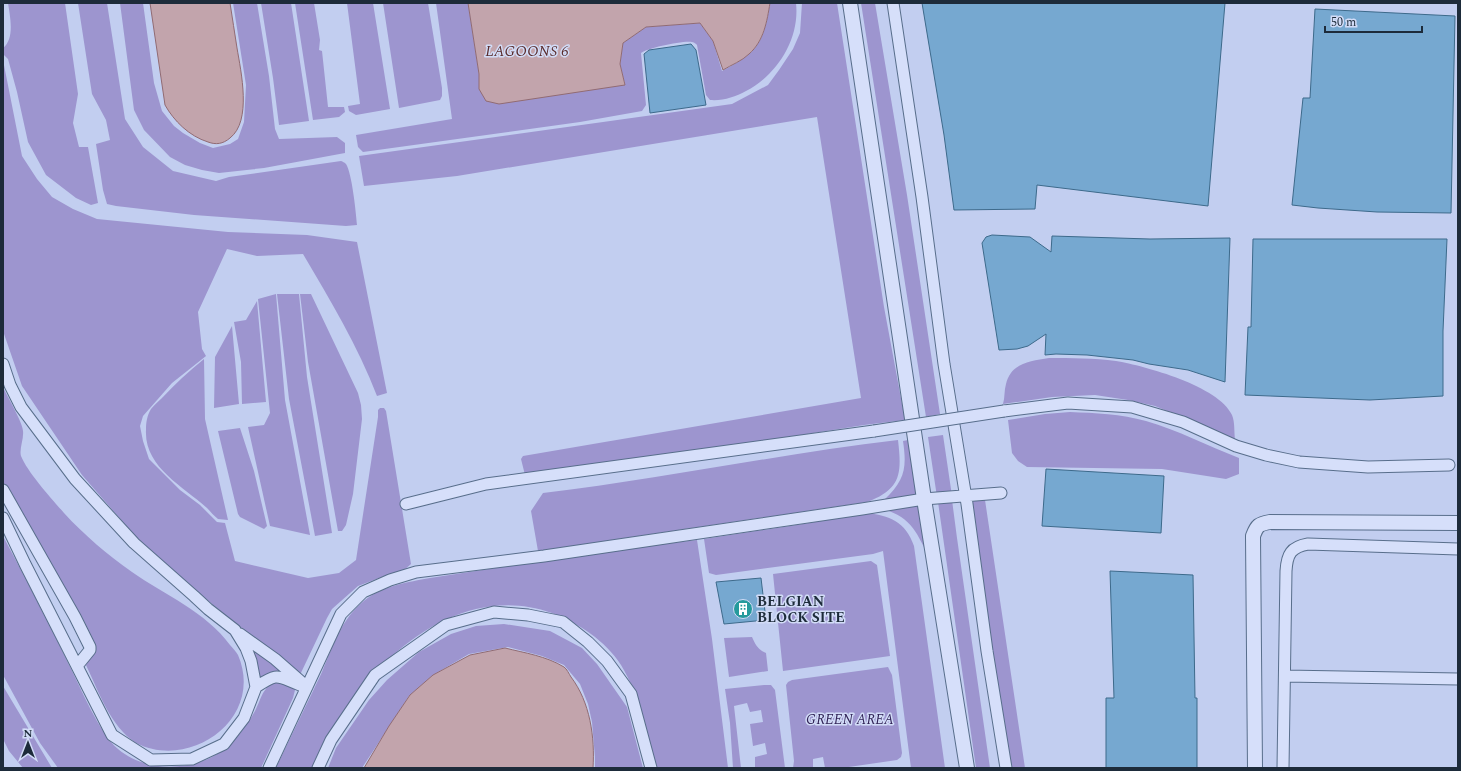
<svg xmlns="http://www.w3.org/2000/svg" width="1461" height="771" font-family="Spectral,serif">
	<rect width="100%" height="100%" fill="#c2cef0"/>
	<path fill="#9d95cf" d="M8 3H65L78 94 73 123 79 147H88L98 203 91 205 76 198 46 175 28 142 17 92 8 59 3 54V48C15 39 10 16 8 3Z
		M78 3H107L125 119 143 147 173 171 216 181 229 177 341 161C343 162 344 162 346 164 352 173 356 213 357 225L346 226 194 215 116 206 107 204 103 190 96 144 110 140 106 120 92 94Z
		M120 3H143L154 83 162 111 174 126 183 133 200 143 213 148 230 144 238 139 244 122 246 85 233 3H257L269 76 275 129 279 139 337 137 345 143V153L264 168 219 173 202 170 185 165 170 157 144 130 134 110Z
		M261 3H291L309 121 279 125 273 78Z
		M295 3H314L320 40 319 50 322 51 328 107H344L345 112 339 117 313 120Z
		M347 3H373L390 109 356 115 349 111 348 106 360 104Z
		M383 3H428L442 88V96L440 100 399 108Z
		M436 3H468L479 74V89L625 85 620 64 623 43 646 27 700 23 713 41 722 71C731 66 741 61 749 54 764 42 767 21 770 3H796C800 39 777 75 746 91 735 97 723 101 710 100L706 95 697 45C695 43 695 43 692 42 684 40 647 48 641 53L646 105 642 111 580 122 363 152 358 147 356 135 452 119Z
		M802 3H837L884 307 905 420 864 425 526 479 521 459 523 456 861 398 817 117 457 176 364 186 359 156 732 104 768 85 779 70 793 49 800 33Z
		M861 3H875L907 195 940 414 926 417Z
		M3 60 22 156 37 179 52 197 73 209 97 219 228 232 307 235 357 242 387 393 377 396C358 346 330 300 303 254L257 256 227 249 198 312 202 349 206 356 172 383 143 416 140 426 143 441 149 459 180 490 200 505 217 522 225 523 235 561 308 578 339 573 356 560 378 417V410L380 408H384L386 411 411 564 403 571 387 575 358 586 332 609 327 618 299 677 199 593 136 537 82 475 22 386 3 331Z
		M276 294 285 400 310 535 270 526 248 427 264 425 270 413 258 299Z
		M277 294H299L307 377 332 533 315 536 289 399Z
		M300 294H311L358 393 361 405 362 419 353 494 346 525 342 531H338L308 362Z
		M257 301 266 402 242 404 241 362 234 322 246 320Z
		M232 326 239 404 214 408 215 357Z
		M1049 358C1071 358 1094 358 1116 361 1145 366 1219 386 1232 415 1235 422 1234 432 1235 439L1155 406 1128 400 1095 395 1052 397 1003 404C1005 397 1004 391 1006 384 1011 363 1030 361 1049 358Z
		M204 359 205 419 228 520 218 519C214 516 211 512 207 508 183 486 144 467 146 430 146 422 147 416 151 409 154 405 158 402 162 398 175 384 189 371 204 359Z
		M3 387C7 396 23 423 23 431 24 439 19 449 21 456 28 473 52 499 64 513 84 535 108 555 132 572 165 595 206 612 230 645 233 648 236 652 238 655 265 718 191 771 136 743 110 726 99 692 86 665L94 652 3 485Z
		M1070 412C1095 413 1121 414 1146 421 1178 430 1208 446 1239 458V474L1226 479 1162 469 1027 467 1018 461 1012 453 1008 420 1045 414Z
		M240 428 254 471 267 526 264 529 240 517 238 514 218 431Z
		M943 435 952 496 937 497 928 437Z
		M898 440C902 474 901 489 867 502L538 551 531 511 543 493C662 479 779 454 898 440Z
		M908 440 920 497 884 500C905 480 907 468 903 441Z
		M967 498H983L985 500 1025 768H1008Z
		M952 500 957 538 990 768H976L938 502Z
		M920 501 930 559C917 534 913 518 883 509Z
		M866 513C889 515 906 522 914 546L945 768H911L883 551 873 554 716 575 709 573 704 539 809 523Z
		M3 536C26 579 48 622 69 665 81 688 99 733 118 749 144 771 183 771 212 757 231 747 245 729 255 711 262 697 262 688 277 680L294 687 295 690 293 698 261 768H58L40 743 3 675Z
		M697 540 712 639 728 768H655C646 734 640 696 621 665 606 641 578 623 552 613 492 592 437 616 392 656 384 663 374 670 367 678 345 706 329 737 312 768H276C291 736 307 704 322 672 333 646 341 619 365 600 383 586 408 582 430 578L614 550Z
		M871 561 877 565 890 656 783 671 773 574Z
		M504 624 550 631 582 648 597 664 627 707 643 768H595V757L592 722 588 704 580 684 564 665 542 656 508 647 469 654 433 675 409 696 362 768H328L336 748 369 700 387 680 419 652 451 634 476 626Z
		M752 637C755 644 758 650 766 653L768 671 729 677 724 638Z
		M255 645 292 675 279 676 256 687 246 647Z
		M888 667 892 675 902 753 901 757 897 760 842 768H825L823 757 813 759V768H793L794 761 786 685 788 682 792 680Z
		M764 685H771L775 690 785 768H744L755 767V757L767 754 765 743 753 746 750 724 763 722 761 710 750 712 747 703 734 706 741 768H733L730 723 725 689Z
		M3 686 52 768H23L9 751 3 739Z"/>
	<path fill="#c2a4ac" stroke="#916b73" d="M150 3H230C232 18 235 33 237 48 241 72 252 121 230 138 223 144 216 145 208 142 189 136 174 121 165 105Z
		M468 3H770C767 21 764 41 749 54 742 61 731 65 723 70L713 41 700 23 646 27 623 43 620 64 625 85 499 104 486 101 479 89V74Z
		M505 648C525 653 546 656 564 667 567 669 569 674 571 677 590 702 595 737 593 768H364L389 726 410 695 433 675 470 655Z"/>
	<path fill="#76a8d0" stroke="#3d6a8b" d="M922 3H1225L1208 206 1037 185 1035 209 954 210 944 135Z
		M1315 9 1455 16 1451 213 1377 212 1318 208 1292 205 1303 98H1310Z
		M691 44 696 50 706 105 650 113 644 54 649 50Z
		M992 235 1030 237 1051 252 1052 236 1150 239 1230 238 1225 382 1188 370 1149 364 1133 360 1087 355 1056 354 1045 355 1046 334 1028 346 1017 349 999 350 982 243 986 237Z
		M1253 239H1447L1443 331V396L1370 400 1245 395 1248 327H1251Z
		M1046 469 1164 476 1161 533 1042 526Z
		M1110 571 1193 575 1195 698H1197V768H1106V698H1114Z
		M761 578 766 620 724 624 716 582Z"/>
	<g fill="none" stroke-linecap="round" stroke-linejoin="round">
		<g stroke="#586e8b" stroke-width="13">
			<path id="minor" d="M893 3 922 197 944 364 967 504 987 651 1006 768
				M3 364 10 385 21 407 75 479 134 543 194 596 208 609 235 630 246 648 251 661 256 687 244 718 224 744 192 759 151 760 112 735 25 564 3 518
				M1004 411 1068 403 1132 407 1183 422 1236 446 1266 455 1299 462 1368 467 1449 465
				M3 490 75 617 90 647V650L77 666
				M406 504 486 484 874 431
				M240 634 275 659 307 687
				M1285 676 1458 679
				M256 687C279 672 276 676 300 685
				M269 768 341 614 363 592 390 580 416 572 544 556 862 509 924 499 1001 493
				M318 768 331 740 375 675 446 625 494 612 528 615 563 622 588 642 607 661 631 694 651 768
				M1283 768 1286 571C1287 554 1291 547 1308 544L1458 549"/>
		</g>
		<g stroke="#586e8b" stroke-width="16">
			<path id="tertiary" d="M850 3 924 499 967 768
				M1255 768 1253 536C1257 525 1259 524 1270 522L1458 523"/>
		</g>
		<use href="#minor" stroke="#d6dffa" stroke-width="11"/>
		<use href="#tertiary" stroke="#d6dffa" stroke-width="14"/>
		<g stroke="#586e8b" stroke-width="13" stroke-linecap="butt">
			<path id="minor-bridge" d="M874 431 1004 411"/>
		</g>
		<use href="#minor-bridge" stroke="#d6dffa" stroke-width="11"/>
	</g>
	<defs>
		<g id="building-disc" transform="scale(1)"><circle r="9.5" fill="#259a9c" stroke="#d2dcf7"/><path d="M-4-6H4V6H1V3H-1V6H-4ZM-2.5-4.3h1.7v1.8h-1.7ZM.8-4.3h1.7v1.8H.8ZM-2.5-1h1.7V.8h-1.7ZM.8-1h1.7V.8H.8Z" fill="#fff"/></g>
	</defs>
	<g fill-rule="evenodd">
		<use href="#building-disc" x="743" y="609"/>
	</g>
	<g text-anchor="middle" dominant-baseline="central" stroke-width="3" stroke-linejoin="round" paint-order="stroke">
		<g font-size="14" font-weight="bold" fill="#1d2b3a" stroke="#d2dcf7" text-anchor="start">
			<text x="757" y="601">BELGIAN<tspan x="757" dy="16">BLOCK SITE</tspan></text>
		</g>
		<g font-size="14" font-style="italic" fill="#312357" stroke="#d2dcf7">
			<text x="850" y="719">GREEN AREA</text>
		</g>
		<g font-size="15" font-style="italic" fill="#5a2c2d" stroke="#d2dcf7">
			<text x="527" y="51">LAGOONS 6</text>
		</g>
	</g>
	<rect width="1461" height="771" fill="none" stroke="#1d2b3a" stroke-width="8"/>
	<g transform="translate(28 743)" stroke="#d2dcf7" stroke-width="3" paint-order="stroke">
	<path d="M0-3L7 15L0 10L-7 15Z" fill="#1d2b3a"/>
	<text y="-6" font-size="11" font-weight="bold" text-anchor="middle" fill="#1d2b3a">N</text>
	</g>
	<path d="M1325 26v6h97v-6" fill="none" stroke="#1d2b3a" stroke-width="2"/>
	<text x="1331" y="26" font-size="12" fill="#1d2b3a" stroke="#d2dcf7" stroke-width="3" paint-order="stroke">50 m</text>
</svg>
